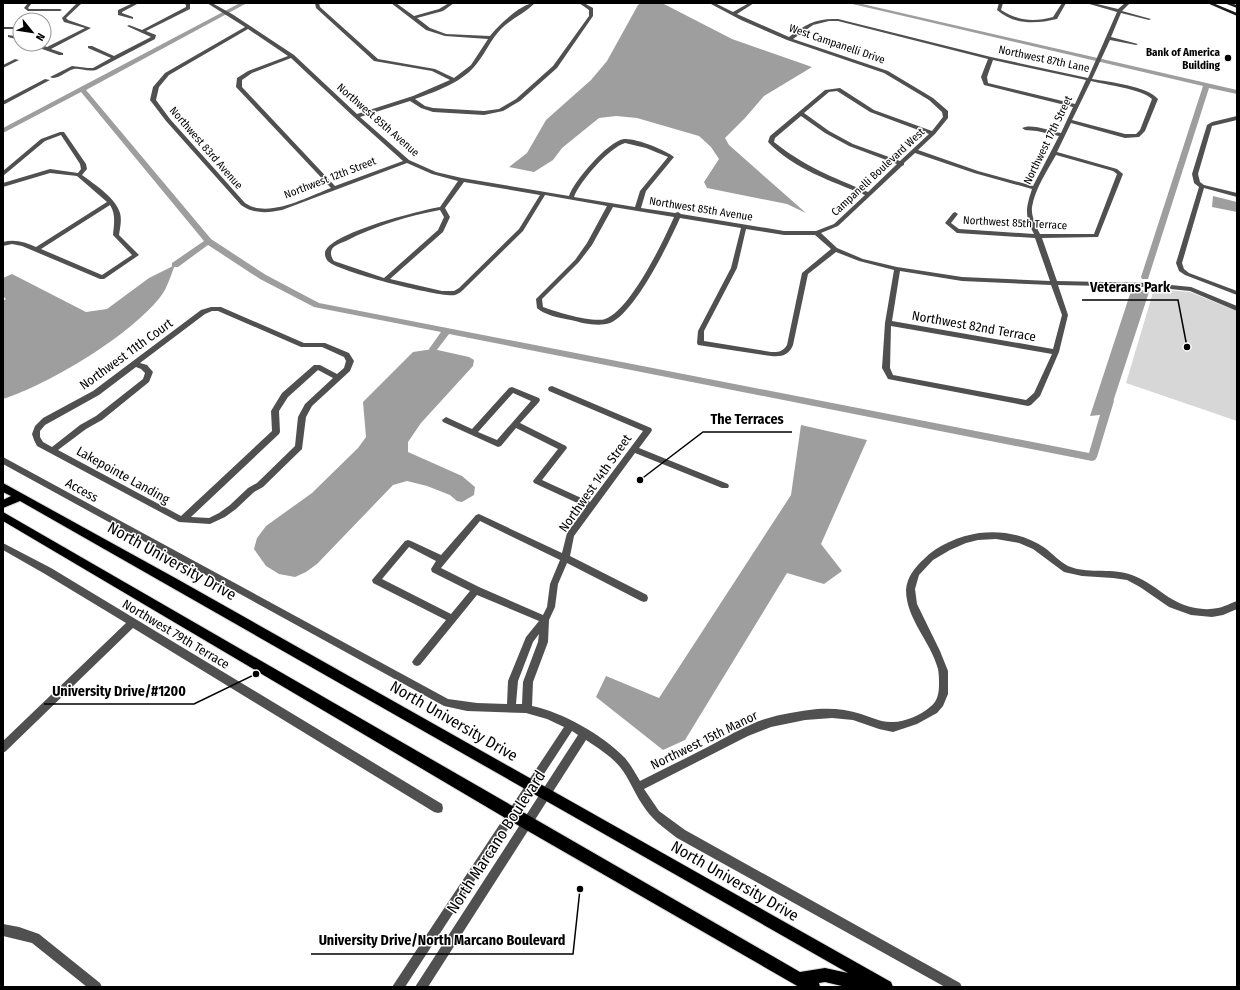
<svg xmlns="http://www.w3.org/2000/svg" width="1240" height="990" font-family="'Fira Sans Condensed',sans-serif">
	<rect width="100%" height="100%" fill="#fff"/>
	<path fill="#d7d7d7" d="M1154 289 1190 292 1237 311V421L1126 383Z"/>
	<path fill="#9e9e9e" d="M641 3H662L732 39 812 67 764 96 745 118 725 138 729 145 806 213 787 204 707 188 704 182 719 159 711 147 699 136 637 118 616 116 599 118 562 148 553 160 534 172 509 167 527 153 546 120 591 80 607 61 638 5Z
		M1213 196 1237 202V212L1212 207Z
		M175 265C171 274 168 287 161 296 131 335 50 384 3 399V301L6 299 3 296V278L12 274 86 312 107 309 149 278Z
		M1132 288 1149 292 1109 414 1090 416Z
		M433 349 469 357 474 360 473 366 421 423 408 442V452L462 476 475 487 474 495 462 502 457 501 450 495 427 486 407 481 393 485 317 564 306 572 295 577 279 574 266 566 254 549 257 538 266 526 312 493 358 448 366 437 363 402 413 352Z
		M801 425 867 440 821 544 842 571 824 584 787 573 685 740 663 750 596 697 606 676 659 698 791 495Z"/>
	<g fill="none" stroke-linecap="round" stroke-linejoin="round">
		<path fill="#9e9e9e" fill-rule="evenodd" d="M240 3H247L86 90 211 239 266 275 319 303 1089 453 1104 401 1109 398 1114 401 1097 457 1095 460 1092 461 449 334 436 351H430L429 349 441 332 314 307 260 279 208 245 178 267H172V263L204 241 81 92 3 133V128Z
			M848 3H858L1237 90V94L1209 88 1148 279H1142L1141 277 1203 86Z"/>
		<g stroke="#dbdbdb" stroke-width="2">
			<path id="primary" d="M3 483 177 579 891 982 893 987H846L825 982 819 983 820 987H799L507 819 3 521V512L800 972 825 968 848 973 20 501 3 508V500L11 496 3 492Z"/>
		</g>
		<path fill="#505050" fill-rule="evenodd" d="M28 3H32L28 8 29 9H60L62 10 60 11H28L24 8Z
			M77 3H82L66 18 68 20 91 28 51 49 63 53V55H59L31 45V44H38L47 47 85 28 64 22 62 18Z
			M133 3H139L122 12V13L133 17V19L118 15V10Z
			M184 3H190V9L146 31 156 35 155 39 96 70C87 72 79 68 74 69 66 71 57 81 50 77L72 66 88 68H93L111 58 88 48V46H92L114 56 151 37 127 26 129 25 142 30 186 7V5Z
			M207 3H212L232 14 294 55 357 114 413 96 450 80 432 71 374 61 316 8 315 3H319L320 7 378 59 435 69 454 78 471 65 488 39 445 36 426 30 391 3H396L414 16 439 9 449 3H454L443 11 417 18 430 28 446 34 490 36C498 26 521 3 535 3 525 13 511 19 501 29 491 39 486 52 478 62 464 82 437 91 415 99L425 106 433 108 484 111 499 109 516 99 553 66 589 16V10L579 3H584L593 8V16L557 68 520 101 503 111 484 115 433 112 421 108 410 101 360 117 409 160 436 172 462 178 569 196C574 181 608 141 624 139 636 138 666 150 674 157L646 191 641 208 675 213 678 212 681 214 784 231H816L834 224 865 195C831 181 794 169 768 142L770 136 825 90 840 88 874 110 932 131 943 117 942 112 929 100 884 73 787 40 741 20 709 3H715L733 12 749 3H754L737 14 789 37C806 24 816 18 838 19L991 57 1088 78 1117 12 1086 3H1093L1118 9 1125 3H1130L1122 11 1151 19 1149 20 1121 13 1111 37 1138 44 1136 45 1110 40 1092 79C1109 82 1147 86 1158 99L1145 131 1139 137 1125 138 1071 123 1057 152 1117 169 1123 174 1098 237 1042 238 1057 281 1150 283 1191 287 1237 306V311L1190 291 1150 287 1058 285 1068 315 1059 352 1040 396 1031 405 1028 406 888 379 882 368 885 323 894 270 859 261 836 252 808 274 793 345C789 355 782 357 771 356L698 345 697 343 698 331 731 268 741 228 680 218C669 243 635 313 610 323 598 327 582 323 571 320 560 318 544 315 537 308L536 299 575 260 587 243 607 206 545 195 523 231 463 290C461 292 458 294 455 295 441 298 340 272 329 262 327 261 325 257 325 254 324 234 422 210 440 207L458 181 432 174 407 163 282 210C268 213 253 214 241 205L166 121 150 100 153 87 165 73 245 27ZM829 21H838L988 59 981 77 984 85 1073 107 1061 133C1052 131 1030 123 1022 128L1025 130 1037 131 1059 136 1033 186 978 171 918 150 935 134 948 118V111L933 98 888 71 793 39 813 25ZM248 29 288 56 248 71 237 78 236 87 331 188C307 197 268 219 245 203L170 119 156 100 159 87 169 75ZM291 58 354 117 403 161 335 186 242 87V80L252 73ZM993 60 1086 80 1075 104 988 83 987 77ZM1091 81C1106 85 1142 89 1152 99L1140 130 1136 134H1125L1072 120ZM837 91 870 112 929 134 900 161 853 144 829 131 804 113 829 92ZM801 116 825 133 849 146 897 164 868 192C832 177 804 166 774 142L775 138ZM625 143 646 148 668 157 640 191 635 207 574 197C580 181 609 148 625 143ZM915 153 974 173 1032 189C1026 208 1024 215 1034 234L959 229 951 223 958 214 955 212 953 213 945 223 957 233 1035 238 1050 281 962 277 897 267 863 259 837 248 821 233 838 226 902 166 904 165V163ZM1056 155 1113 171 1117 174 1094 234H1040C1036 226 1031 216 1032 207 1035 189 1047 171 1056 155ZM464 182 540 195 519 229 459 288 454 291H442L390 279 443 232 450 217 445 208ZM613 207 674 217C664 240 630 311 605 319 593 323 556 312 543 307L542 299 579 262 592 245ZM440 210 444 217 438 230 384 278 334 261C331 257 330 253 332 249 335 245 341 243 346 241 375 226 407 216 440 210ZM746 229 784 235H815L831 249 802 273 787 345C783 352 778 352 771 352L704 341V331L737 268ZM900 271 962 281 1051 285 1062 315 1053 349 892 321ZM891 326 1052 354 1034 393 1026 400 893 375 890 368Z
			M999 3H1003L1001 10C1018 21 1034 22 1053 17L1062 3H1066L1057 19C1036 24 1014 25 997 10Z
			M3 27H17L19 28 17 29H3Z
			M8 35 20 37V40L8 37Z
			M15 59 19 60 3 68V65Z
			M45 79 50 80 3 105V101Z
			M1237 116V120L1212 126 1198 174 1200 182 1204 185 1237 193V197L1204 188 1182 263 1184 269 1189 273 1237 291V295L1185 275 1179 271 1176 263 1199 187 1194 183 1192 174 1207 125 1212 122Z
			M60 132H64L86 164 87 169 82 175C94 184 116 198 120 213 122 220 120 228 119 235L139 255 104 279H100L22 246 12 244 3 246V242C15 239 25 242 36 247L107 202 77 176 50 173 3 187V183L50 169 78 173 81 169 80 164 61 135 45 141 3 176V171L41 139ZM110 205C116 214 114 224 113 235L132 255 102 275 41 249Z
			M211 307H221L304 343H325L349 353 354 361 350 371 312 406 306 417 302 449 263 487 254 492 236 509 225 517 210 524 179 522 37 446 34 440 32 434 35 426 43 418 93 391 201 310ZM212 311H218L301 347H322L344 357 346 361 344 368 337 374 320 365H314L282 393 271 411 272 431 181 516 58 450 86 429 102 420 149 382 153 372 147 365 140 363 205 314ZM136 367 141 369 145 373 143 379 96 416 80 425 52 447 43 442 40 437V431L45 425 99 395ZM318 370 333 378 305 404 298 417 295 446 257 483 248 488 230 505 219 513 209 518 191 517 279 434 280 432 279 411 288 397Z
			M552 386 651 428 652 430 651 432 639 448 728 484 729 486 728 488H722L635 453 574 536 570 556 647 595 648 598 647 601 644 602 641 601 567 563 558 584 555 607 549 620 548 642 533 682 532 706C562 712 603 735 625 758 631 765 635 773 640 781 665 768 691 756 717 742 732 734 748 725 765 719 781 714 799 711 817 709 832 708 847 709 861 714 871 717 882 723 893 722 905 722 921 715 930 707 937 702 939 694 939 685 939 680 939 674 938 669 931 642 906 619 906 590 907 577 915 567 924 559 937 545 960 536 979 533 1003 530 1026 535 1045 548 1053 554 1059 561 1068 566 1087 574 1109 568 1129 574 1142 578 1153 586 1164 594 1179 605 1199 612 1218 608 1224 607 1231 603 1237 601V609L1223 615 1212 617 1191 615 1169 607 1140 587 1127 580 1113 578 1082 576 1064 572 1033 549 1019 543 996 539 978 540 966 543 950 550 933 560 919 575 915 589 917 604 940 651 948 671V694L943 706 937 713 917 724 893 732 879 729 853 720 832 718 805 720 771 727 748 736 644 789 659 811 685 830 960 983 962 987H945L677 838C664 828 651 819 642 804 634 792 629 778 620 767 611 756 598 748 586 740L428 987H415L578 735 572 731 405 987H392L564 727 547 719 526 713 467 711 444 706 3 464V457L448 699 477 703 507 704 508 681 526 637 539 621 477 595 420 665 417 666 414 665 412 662 414 659 446 620 373 583 372 580 405 541 408 540 411 541 441 555 476 515 479 514 562 553 567 533 586 507 534 483 533 481 558 449 516 428 501 446 498 447 443 422 442 420 446 417 472 429 509 388 512 387 539 398 540 400 539 402 520 423 566 446 567 448 542 480 590 502 643 431 549 391 548 389 549 387ZM513 393 531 401 497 440 478 432ZM480 521 560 560 550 584 547 607 543 615 479 587 441 568ZM409 547 436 561 431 569 432 572 470 591 451 614 382 579ZM539 634 538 642 523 682 522 704H516L518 681 533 642Z
			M3 543 51 568 442 804 443 808 442 812 438 813 434 812 133 628 6 751 3 753V741L126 623 45 574 3 550Z
			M3 924 19 927 39 934 100 983 102 987H87L32 943 3 936Z"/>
		<path fill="#1d1d1d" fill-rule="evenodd" d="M1207 3H1213L1237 13V16Z
			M1224 3H1230L1237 5V8Z"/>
		<use href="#primary" fill="#000" fill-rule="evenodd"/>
	</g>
	<circle fill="#000" stroke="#fff" stroke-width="1.5" cx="1228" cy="58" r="4"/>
	<g text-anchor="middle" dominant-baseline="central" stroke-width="3" stroke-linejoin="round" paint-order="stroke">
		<g font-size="11" fill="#000" stroke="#fff">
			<text transform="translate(837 44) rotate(19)">West Campanelli Drive</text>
			<text transform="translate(1044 59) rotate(12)">Northwest 87th Lane</text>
			<text transform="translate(378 120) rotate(41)">Northwest 85th Avenue</text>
			<text transform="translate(1048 140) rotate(-64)">Northwest 17th Street</text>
			<text transform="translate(206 148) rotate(49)">Northwest 83rd Avenue</text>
			<text transform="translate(878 172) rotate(-43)">Campanelli Boulevard West</text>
			<text transform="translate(330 178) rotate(-21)">Northwest 12th Street</text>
			<text transform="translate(701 209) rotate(9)">Northwest 85th Avenue</text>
			<text transform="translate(1015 223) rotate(3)">Northwest 85th Terrace</text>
		</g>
		<g font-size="11" font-weight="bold" fill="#000" stroke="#fff" text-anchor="end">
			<text x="1220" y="52">Bank of America<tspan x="1220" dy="13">Building</tspan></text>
		</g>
		<g font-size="13" fill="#000" stroke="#fff">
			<text transform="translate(974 326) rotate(10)">Northwest 82nd Terrace</text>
			<text transform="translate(126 354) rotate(-36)">Northwest 11th Court</text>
			<text transform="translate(123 475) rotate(29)">Lakepointe Landing</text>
			<text transform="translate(595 483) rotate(-55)">Northwest 14th Street</text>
			<text transform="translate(82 490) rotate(29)">Access</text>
			<text transform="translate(176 634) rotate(31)">Northwest 79th Terrace</text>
			<text transform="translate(704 740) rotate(-26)">Northwest 15th Manor</text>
		</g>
		<g font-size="16" fill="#000" stroke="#fff">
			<text transform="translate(172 561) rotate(29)">North University Drive</text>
			<text transform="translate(454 721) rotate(30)">North University Drive</text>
			<text transform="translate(496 842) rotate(-57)">North Marcano Boulevard</text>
			<text transform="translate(735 881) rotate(30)">North University Drive</text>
		</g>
	</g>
	<path fill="none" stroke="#000" stroke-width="1.5" d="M1187 347L1178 300H1082M640 480L703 432H792M256 674L194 704H44M580 889L573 954H311"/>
	<g fill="#000" stroke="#fff" stroke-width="1.5">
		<circle cx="1187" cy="347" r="4"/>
		<circle cx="640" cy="480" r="4"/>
		<circle cx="256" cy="674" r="4"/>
		<circle cx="580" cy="889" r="4"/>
	</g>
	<g font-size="14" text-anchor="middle" font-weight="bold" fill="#000" stroke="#fff" stroke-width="3" stroke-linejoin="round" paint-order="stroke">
		<text x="1130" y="292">Veterans Park</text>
		<text x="747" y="424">The Terraces</text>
		<text x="119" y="696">University Drive/#1200</text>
		<text x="442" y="945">University Drive/North Marcano Boulevard</text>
	</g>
	<rect width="1240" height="990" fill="none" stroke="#000000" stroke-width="8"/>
	<g transform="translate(32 32) rotate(120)"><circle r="19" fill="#ffffff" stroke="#999999"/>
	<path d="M0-3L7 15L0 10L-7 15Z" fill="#000000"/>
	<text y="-6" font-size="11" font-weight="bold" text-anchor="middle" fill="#000000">N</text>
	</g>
</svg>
